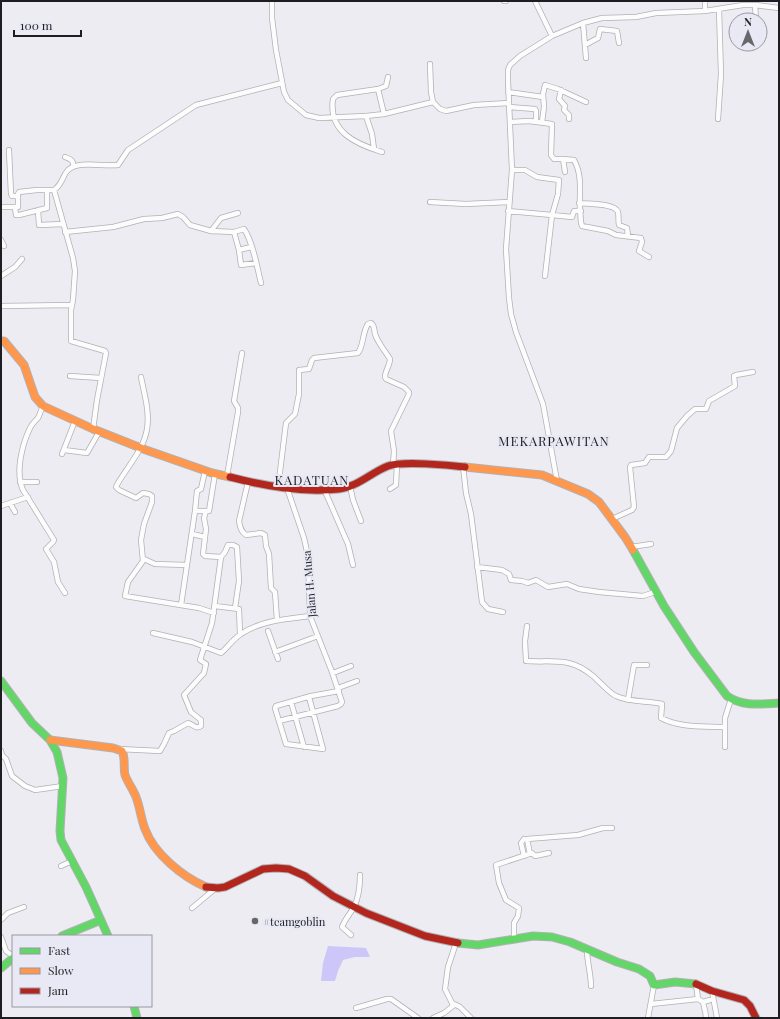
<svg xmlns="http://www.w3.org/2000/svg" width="780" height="1019" font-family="'Playfair Display',serif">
	<rect width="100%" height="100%" fill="#ececf2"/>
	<path fill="#ccc7f8" d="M328 946 366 948 370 957H355L343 960 338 971 335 981H321L323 963Z"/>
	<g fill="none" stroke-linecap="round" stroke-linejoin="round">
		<g stroke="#b1b1b5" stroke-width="6">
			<path id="street" d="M272 1V18L276 50 284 92 288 100 306 115 319 118 366 116 384 114 433 102 440 109 446 111 474 105 509 103
				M504 1H506
				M535 1 552 36
				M755 5 756 20
				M705 11V1
				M583 23 586 58
				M585 45 598 38 600 29 617 31 619 43
				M430 64 431 92 433 102
				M378 89 386 86 388 77
				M561 90 559 99 565 106 564 110 569 115V119
				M508 92 543 97
				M509 107 535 109 536 111V122
				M366 116 372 134 374 149
				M718 119 721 74 719 10
				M510 122 529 121 552 124 551 155 554 159H563L565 172
				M542 122 544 107 543 94 545 85 558 89 586 102
				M9 150 11 194 12 196H17
				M382 152C356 144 328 132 333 99L337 95 378 89 384 114
				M65 157C70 159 74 160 73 166
				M563 159 574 160C583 176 579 193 580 210 581 216 580 221 582 226L608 231 616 235 641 238 642 242 639 251 649 257
				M512 170H525L537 177 559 180 558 194 552 215 572 217 574 211H581
				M54 190 73 258 75 271 73 300 71 310V341L105 351 106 353 97 400 93 429
				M430 202 466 204 509 202
				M579 203C588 204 615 203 618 212 619 216 618 221 619 225L627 228 628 236
				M1 207H18V194L19 192 37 190H54C63 184 62 176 68 170 79 160 104 167 118 165L128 150 196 105 282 83
				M15 208 16 215H19L47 208V190
				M38 210 39 225 63 224
				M508 211 552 215 545 276
				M211 231 221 218 238 213
				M65 232 113 227 144 219 162 218 178 214 183 217 190 225 211 231 234 232 244 229C253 242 257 267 261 283
				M234 232 239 250 241 265 256 263
				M1 240 4 246
				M239 250 251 247
				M1 276 15 267 22 259
				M1 306 72 305
				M70 376 101 378
				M141 377C144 393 150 412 147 429 144 449 128 466 118 483L116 487 119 490 136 498 143 493 149 494 152 496V502L144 524 141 540 143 561 128 582 125 596 199 608 214 613
				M43 406C41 410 40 414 38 418 35 421 32 424 30 428 22 445 15 472 23 490L54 540 53 542 46 549 54 562 58 582 65 593
				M64 450 87 453 99 432
				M62 454 75 421
				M463 466 466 493 471 514 482 602 488 609 503 612
				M227 476 238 412V408L234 401 242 353
				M557 481 543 404 516 332 511 314 509 298 506 249 512 170 508 81V70L510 65 520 56 552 36 583 23 602 18 636 17 656 13 705 11 743 5H755L779 8
				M20 482H37
				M248 482 239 521C240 527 241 532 246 535L261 533 265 535 266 546 269 554 271 588 275 592 277 620
				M350 486 353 500 361 521
				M278 488 286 423 295 414 299 394V370L309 369 312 360 314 358 358 353C364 345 362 333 368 324L371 323C375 326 374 329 375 334 378 343 385 351 390 359 390 365 385 371 385 377L386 379 404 387 409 392V394L391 431 394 451 393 465
				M324 489 348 544 353 565
				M390 489 396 485 397 464
				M10 503 15 512
				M1 506 28 497
				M195 511 197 491 201 489 205 471
				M612 519 632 510 634 507 630 467 631 465 645 463 649 457H666L671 451 677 428 687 416 695 409H706L709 401 735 386 734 376 736 375 753 372
				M192 534 205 537
				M631 547 651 544
				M221 557 225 552 228 545H233L237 547 239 581 235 608
				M144 559 155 564 187 565
				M477 567 502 570 509 574 511 580 522 581 528 583 536 580 548 587 567 584 579 589 599 592 643 596 655 592
				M181 605 195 511H209L215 474
				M215 606 239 609 240 634
				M527 626 525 641 526 661C554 663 569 656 593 676 599 681 610 694 616 696 631 703 647 700 662 704L661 718C680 728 704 726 724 727
				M268 631 278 659
				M153 633 192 642 221 653C228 647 233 639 241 634 262 620 287 619 310 616
				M275 652 318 636
				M333 673 351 666
				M338 688 357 681
				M309 697 323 749 286 744 275 708 276 706 311 696 339 691
				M628 700 634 665H647
				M291 702 304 747
				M279 721 338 706 341 704 342 702 332 672 310 616 308 556 304 538 287 488
				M725 747V718L731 699
				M119 749 160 751 164 744 169 733 174 731 188 723C193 724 196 730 201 726V720L191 712 184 695 204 673 206 664 200 660 212 623 221 557 205 556 203 554 206 529 204 518 206 511
				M1 751 2 755 6 759 12 776 25 786 35 790 63 786
				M530 854 527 839 578 835 603 828H612
				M524 856 521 843 524 839
				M61 866 72 861
				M192 908 216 888
				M1 920 8 913 24 907
				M351 935 342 927C345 919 350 914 354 907 359 897 360 886 360 875
				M1 937 6 951 13 956
				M514 939V923L518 916 519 908 506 900 499 883 496 865 532 853 535 856 549 853
				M456 943 448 967 445 989 452 1003 460 1007 471 1018
				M587 950C587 962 591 974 591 986
				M696 984 698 999 703 1002C704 1008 706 1012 706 1018
				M712 991 717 1018
				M703 1002 710 1000
				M651 1004 698 999
				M356 1008 387 999H391L418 1018
				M433 1018 444 1013 453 1006 452 1003
				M648 1018 654 985"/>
		</g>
		<g stroke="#b1b1b5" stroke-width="9">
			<path id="fast" d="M633 550 664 606 694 652 727 696C743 707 761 704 779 703
				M1 681 32 723 50 740 57 752 63 778 60 831 61 840 86 887 108 936
				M62 936 101 920
				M458 943 478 945 533 936 552 937 570 942 617 962 639 969 650 976 654 985 675 982 696 984
				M1 968 13 958
				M134 1006 137 1018"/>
		</g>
		<g stroke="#b1b1b5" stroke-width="9">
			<path id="slow" d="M1 341H4L24 365 35 397 43 406 93 429 146 450 212 473 230 477
				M465 467 542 475 588 494 599 502 625 537 633 550
				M50 740 113 748 122 751C126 759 123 767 125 775 128 783 133 789 136 797 140 807 141 819 145 829 154 854 183 877 206 887"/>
		</g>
		<g stroke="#b1b1b5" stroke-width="9">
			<path id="jam" d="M230 477C265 486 302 493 339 489 357 487 372 472 388 466 402 461 449 465 465 467
				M206 887 218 888 225 887 263 869 276 868 289 869 305 876 333 896 366 913 425 936 458 943
				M696 984 712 991 744 1000 750 1006 756 1018"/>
		</g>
		<use href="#street" stroke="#fcfcfd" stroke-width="4.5"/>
		<use href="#fast" stroke="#63d668" stroke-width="7"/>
		<use href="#slow" stroke="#ff974d" stroke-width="7"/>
		<use href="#jam" stroke="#b3261e" stroke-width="7"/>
	</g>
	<circle fill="#66666b" stroke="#e9e9f5" stroke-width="1.5" cx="255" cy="921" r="4"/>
	<g text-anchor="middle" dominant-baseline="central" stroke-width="4" stroke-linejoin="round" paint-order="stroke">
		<g font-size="11" fill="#1e1e22" stroke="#e9e9f5">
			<text transform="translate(309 584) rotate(-95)">Jalan H. Musa</text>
		</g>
		<g font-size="11" fill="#1e1e22" stroke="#e9e9f5" text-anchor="start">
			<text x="263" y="921">#teamgoblin</text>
		</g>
		<g font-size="13" letter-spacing="1" fill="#1e1e22" stroke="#e9e9f5">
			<text x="554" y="440">MEKARPAWITAN</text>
			<text x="312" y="479">KADATUAN</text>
		</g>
	</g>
	<rect width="780" height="1019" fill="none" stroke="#1e1e22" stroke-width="4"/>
	<rect x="12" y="935" width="140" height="72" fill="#e9e9f5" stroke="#9898a1"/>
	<rect x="20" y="948" width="20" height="6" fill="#63d668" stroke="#9898a1"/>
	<text x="48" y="955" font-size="12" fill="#1e1e22">Fast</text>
	<rect x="20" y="968" width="20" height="6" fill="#ff974d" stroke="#9898a1"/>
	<text x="48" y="975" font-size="12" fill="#1e1e22">Slow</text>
	<rect x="20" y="988" width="20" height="6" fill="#b3261e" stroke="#9898a1"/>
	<text x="48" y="995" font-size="12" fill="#1e1e22">Jam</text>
	<g transform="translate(748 32)"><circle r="19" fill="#e9e9f5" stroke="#9898a1"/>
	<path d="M0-3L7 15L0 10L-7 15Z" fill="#66666b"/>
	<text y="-6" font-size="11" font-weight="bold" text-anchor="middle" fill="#1e1e22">N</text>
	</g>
	<path d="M14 30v6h67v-6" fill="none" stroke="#1e1e22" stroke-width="2"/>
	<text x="20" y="30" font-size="12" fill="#1e1e22" stroke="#e9e9f5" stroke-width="3" paint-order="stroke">100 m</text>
</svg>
